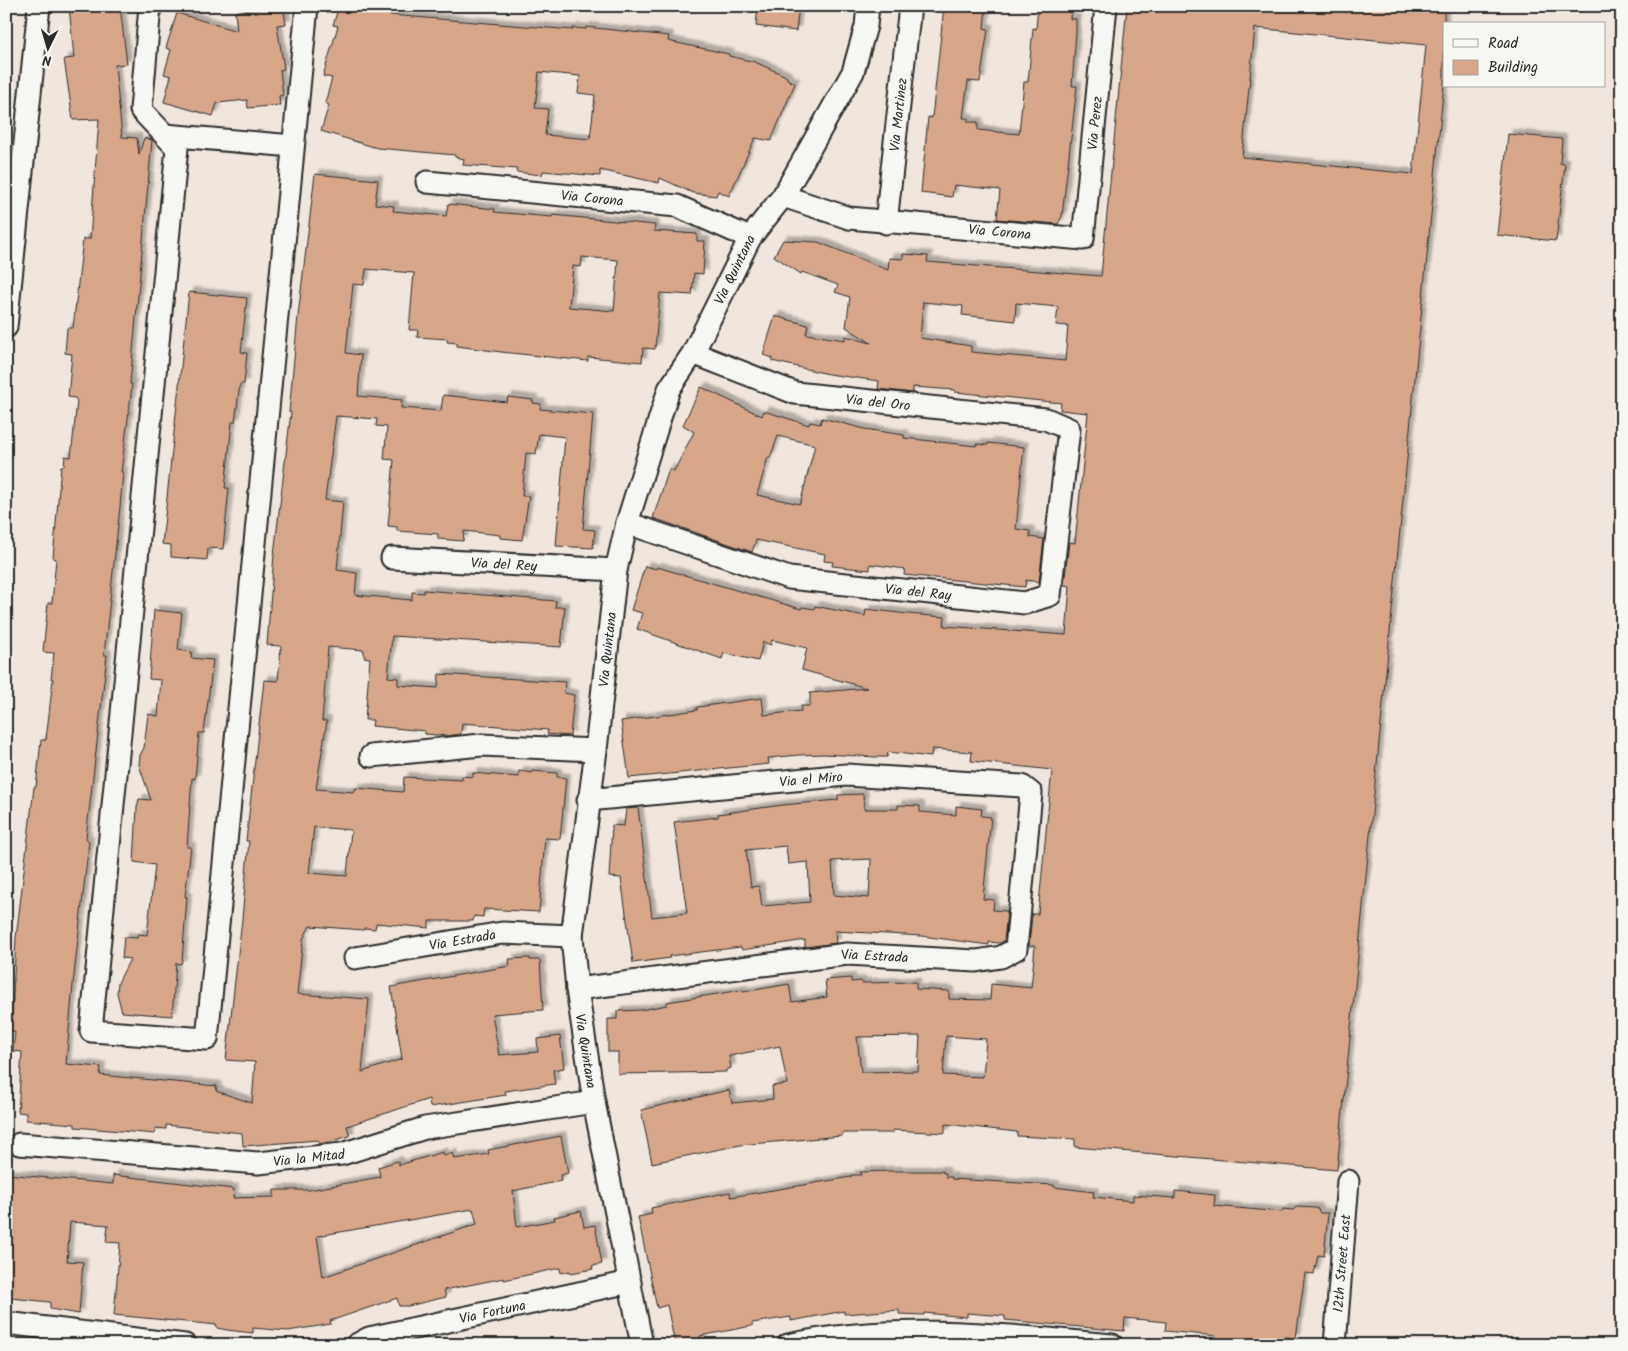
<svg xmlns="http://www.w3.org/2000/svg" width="1628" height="1351" font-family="Kalam,sans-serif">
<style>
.building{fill:#d7a689;stroke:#2b2b2b;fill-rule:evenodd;filter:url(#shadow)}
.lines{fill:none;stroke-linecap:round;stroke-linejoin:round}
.street-casing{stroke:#2b2b2b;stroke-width:25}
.street{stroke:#f6f6f2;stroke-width:21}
.labels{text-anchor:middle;stroke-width:5;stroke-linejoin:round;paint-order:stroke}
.street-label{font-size:14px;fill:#2b2b2b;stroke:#f6f6f2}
</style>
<defs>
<filter id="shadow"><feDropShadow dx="4.5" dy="-4.5" stdDeviation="1" flood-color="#0004"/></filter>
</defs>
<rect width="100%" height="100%" fill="#f0e6dd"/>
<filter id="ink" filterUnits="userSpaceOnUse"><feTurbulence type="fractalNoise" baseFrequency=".02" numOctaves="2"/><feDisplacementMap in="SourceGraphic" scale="10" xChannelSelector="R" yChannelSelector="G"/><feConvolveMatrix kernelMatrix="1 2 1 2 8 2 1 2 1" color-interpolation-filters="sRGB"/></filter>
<g filter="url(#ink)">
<path class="building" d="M69,6H120L127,64L115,65L122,137L137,138L139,154L144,138L152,140L130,384H132L130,403L121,472H123L120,507L104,655H107L86,838L89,842L73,984L66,1064L101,1067L100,1075L217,1086L216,1091L252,1103L255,1062L226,1060L242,919L249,841H246L264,680L278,681L281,646L267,645L274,554L291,412H289L298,316L315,174L378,180L375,204L394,206L393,211L446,216L448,204L495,209L494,212L552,217L553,215L655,225L654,231L697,234V241H705L703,274L694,273L692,295L660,293L655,349L643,348L642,362L588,357V361L501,352L457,346V343L447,342L448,339L417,337L418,330H409L414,273L366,269L364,285L353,284L346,353L361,355L358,396L402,400L401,408L441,411L443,395L507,402L508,397L533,400V403L541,404L540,409L593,414L583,529L595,530L593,548L556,546L565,437L539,434L536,454L526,453L522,496H529L522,540L500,538V535L464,531L463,541L438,539V534L397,531V527L388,526L394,460L384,459L387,427L376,426L377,419L336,416L325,500L343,502L337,570L357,573L355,595L412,600V592L424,593V590L556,601L555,607H565L561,647L392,636L388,677L398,678V685L438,688L439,674L565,682L564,693L574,695L570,736L547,734L548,730L462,723L461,734L447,736L425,734V731L372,726L373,720H365L370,658L364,657V650L328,647L322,721H327L316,789L354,792L356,788L403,792L404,777L462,780V776L473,777V773L519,777V771L532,773V771L557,773V777L566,778L560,839L545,838L539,912L484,909L483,917L474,916L473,921H429V928L376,923L375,929L364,928V930L310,926L303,939L297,994L369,999L362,1072L402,1059L391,987L510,966L509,959L530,958V960H540L543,1010L492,1014L499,1055L538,1052L537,1039L560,1036L564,1068L553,1070L555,1084L505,1091L506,1095L430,1107L429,1099L347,1126L350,1136L320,1144L318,1140L243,1146L242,1133L166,1125V1129L156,1128L155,1134L75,1127V1124L26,1120V1113L18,1112L22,1052L13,1051L15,1032L11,1031L16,938L34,787H36L41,740H46L53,679H51L54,653L43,652L48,603H52L56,559L53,558L61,466H64L65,456L71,457L77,401L75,398L68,397L72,354L65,353L67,328H73L83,239H90L99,119L73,120L64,59L74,58ZM582,257L618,260L614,311L569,307L573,266L581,267ZM314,827L351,830L347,876L309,873Z
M259,6H283L286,24L277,25L284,69L280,70L283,95L279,96L280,105L248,108L247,100L217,103L213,116L164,102L171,76L164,74L171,50L166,48L177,13L237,31L235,12L259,9Z
M339,6H392L390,15L573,30V28L586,29V27L669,36L668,41L729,54V56L755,62L786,76L788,80L795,83L771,141L755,138L729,196L718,191L716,196L693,193L660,178L659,183L600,170V176L543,171L542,175L516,172L517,169L463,165L464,159L455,157V155L377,148L321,131L329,105L325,103L332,78L323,76L338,26L333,25ZM539,72L580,76L578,93L595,95L590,139L545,135L548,109L535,108Z
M758,6H799L796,31L756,26Z
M944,6H986L984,28L988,29L980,82L968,81L963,118H968V122H978V130L1019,134L1024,82H1028L1033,28L1036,29L1038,6H1071L1070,19H1076V32L1072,86H1077L1062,216L1058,224L997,219L1000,190L954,185L952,197L921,193L928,117L932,118Z
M1127,6H1444V83L1337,1170L1075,1147V1139L1017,1136V1132L945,1124V1133L893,1130V1133H842V1136L740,1145L652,1163L641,1110L729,1090L732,1103L773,1099L772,1086L787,1084L780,1046L729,1056L731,1068L726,1070V1072L618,1074V1052H608V1019H617V1011L641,1010L667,1005V1002L742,990L743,992L789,984L792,1002L827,997L825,980L851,978V982L861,981L862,983L916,982V989L949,991V999L990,1000L991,984L1031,988L1035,946H1029L1032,914H1038L1052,770L971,761L972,752L932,749L931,757L888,752L887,757H876L824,754L799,755L768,758L769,764L629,778L621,721L697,710V707L762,698L764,715L801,711V706H810V693L867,688L802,670L807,648L772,640L771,645L763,642L758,661L724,653L722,659L637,629L642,613L631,610L645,566L656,569L657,567L801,609L802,607L814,609L815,606L865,616L866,609L908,614L945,617L944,626L1066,635L1070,586L1064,585L1069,542L1075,543L1088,413L1060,410L1061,403L955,392V390L913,387V393L878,389L879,381L828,374L772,361L773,358L763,355L775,316L808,325L806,334L845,340V336L871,343L846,327L850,297L835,292L838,285L802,272L801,274L774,256L783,240L818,242L888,270L889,258L903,259V254L928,256L927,262L1101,276ZM1255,28L1426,45L1413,174L1242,157ZM923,302L963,306L962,315L1015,321L1016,303L1058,307L1056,325L1068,326L1065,361L971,352V346L920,338ZM920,1036L918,1071L861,1072L857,1037ZM946,1036L986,1039L983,1077L943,1075Z
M1508,134L1562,139L1560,163L1565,164L1556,241L1497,235Z
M189,292L247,298L241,352L247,353L244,384H240L235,422H232L225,488H229L223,549L208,548L207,560L171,557V545L162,544Z
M701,387L762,416L764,411L809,425L810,422L820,424L822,418L865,429L904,435V438L976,446V444L988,445V443L1024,447L1016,529L1030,531V537L1044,539L1039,582L1026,580L1025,587L904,575L905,569L870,564V570L832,566L833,562L824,561L825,554L756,540L752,552L653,518L669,469L674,471L694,432L683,425ZM778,436L815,445L800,504L757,495L768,457L770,458Z
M154,610L182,613L178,650L192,652L191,658L213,660L204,733H199L195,779L192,778L187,847H191L185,897H187L182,961L181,964L176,963L172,1016L122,1012L117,993L118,983L130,959L122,958L124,937L137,938L138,934L147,935L155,865L134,862L137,807L139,799L151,800L139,765L140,755L144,748L148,714L158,716L161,680L149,679Z
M863,794L864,809H898V805L920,806V812L956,815V806L982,809L981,816L991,817L983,899L994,900L993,910L1007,911L1004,941L1000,943L989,942V945L922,936L835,931L836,943L805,947V940L742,950L741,947L669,956L670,958L633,963L621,878L609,877L612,825L624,826L626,809L638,808L652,917L687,913L674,822L718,817V814L782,805L838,800V795ZM786,846L788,864L808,862L810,902L762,906L759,886L751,887L746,850ZM871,859L869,898L834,895L832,861Z
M561,1136L568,1173L560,1175L561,1181L513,1191L517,1227L555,1220L554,1217L581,1211L584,1227L595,1225L602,1264L592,1266L593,1269L571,1273L570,1271L561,1273L560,1268L504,1280V1278L444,1290L446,1297L408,1306H399L397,1298L330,1321L331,1324L288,1331L253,1328V1333L227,1330L217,1328V1325L114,1315L120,1243L106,1242L108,1225L70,1222L67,1261L83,1262L79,1314L50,1309V1302L11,1298V1296L6,1295L8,1228L6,1227V1174L113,1184V1175L234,1189L233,1198L274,1197V1190H309L380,1177L378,1167L398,1161L399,1165L443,1152L444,1156L452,1153L454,1159L489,1154L488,1150ZM473,1209L477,1224L323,1277L317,1236Z
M889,1171H943V1173H946V1177H952V1179L1054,1185V1187L1094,1192L1093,1197L1133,1201V1195L1175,1198V1191L1215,1195L1214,1206L1282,1212L1283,1209L1293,1210L1296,1207L1317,1208L1320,1213H1328L1324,1256L1318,1255L1314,1274L1305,1273L1296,1338L1286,1337L1285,1345L1215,1341L1216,1336L1165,1331L1166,1322L1125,1318L1124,1331L1005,1320V1316L967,1313V1317L924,1313V1315L899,1314V1310L844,1314V1311L791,1321V1317L752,1323V1326L700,1336L701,1342L675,1345L667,1305L657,1308L638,1217L652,1214L651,1208L730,1192L731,1197L851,1177V1175H861L860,1172Z"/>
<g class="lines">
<defs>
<g id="street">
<path d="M150,6L141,110L177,148L91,1031L207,1039L307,6"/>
<path d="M165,135L293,146"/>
<path id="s1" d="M427,182L677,206L750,238"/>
<path id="s2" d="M783,196L849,218L1083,239L1106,6"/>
<path id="s3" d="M886,223L910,6"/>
<path d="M6,327L39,6"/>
<path id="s4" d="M627,523L789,578L1025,603L1050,595L1069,429L1046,419L795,393L693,353"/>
<path id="s5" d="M392,558L616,570"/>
<path d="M371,756L481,745L596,750"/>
<path id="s6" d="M355,958L502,933L572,936"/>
<path id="s7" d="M577,989L847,954L976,961L1001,957L1016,949L1031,793L1022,786L846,775L588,800"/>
<path id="s8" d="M19,1144L258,1163L342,1154L425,1128L594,1102"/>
<path d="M6,1323L185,1345"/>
<path id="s9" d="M356,1345L369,1338L630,1282"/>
<path id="s10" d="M642,1345L594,1102L577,989L572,936L596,750L616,570L627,523L669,389L693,353L750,238L783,196L853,72L866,26L868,6"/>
<path d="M788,1345C893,1322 1006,1335 1112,1345"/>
<path id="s11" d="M1335,1345L1348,1181"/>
</g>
</defs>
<use href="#street" class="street-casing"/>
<use href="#street" class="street"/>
</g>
</g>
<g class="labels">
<g class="street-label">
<text dy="5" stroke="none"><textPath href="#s3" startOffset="109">Via Martinez</textPath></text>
<text dy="5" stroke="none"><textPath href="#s2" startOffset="421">Via Perez</textPath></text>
<text dy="5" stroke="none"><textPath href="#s1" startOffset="166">Via Corona</textPath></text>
<text dy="5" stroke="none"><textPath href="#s2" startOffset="221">Via Corona</textPath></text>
<text dy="5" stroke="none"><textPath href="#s10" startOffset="1109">Via Quintana</textPath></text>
<text transform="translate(878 402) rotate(6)" y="5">Via del Oro</text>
<text dy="5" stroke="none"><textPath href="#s5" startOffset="112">Via del Rey</textPath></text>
<text dy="5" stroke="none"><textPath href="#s4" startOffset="301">Via del Ray</textPath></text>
<text dy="5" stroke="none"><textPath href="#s10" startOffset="704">Via Quintana</textPath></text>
<text transform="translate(811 779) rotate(-5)" y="5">Via el Miro</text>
<text dy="5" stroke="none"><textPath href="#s6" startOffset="109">Via Estrada</textPath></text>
<text dy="5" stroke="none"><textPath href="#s7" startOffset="300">Via Estrada</textPath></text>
<text transform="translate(586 1051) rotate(81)" y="5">Via Quintana</text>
<text dy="5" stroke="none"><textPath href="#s8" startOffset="291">Via la Mitad</textPath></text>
<text dy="5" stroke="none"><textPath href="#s11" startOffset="82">12th Street East</textPath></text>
<text dy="5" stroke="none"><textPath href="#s9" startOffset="141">Via Fortuna</textPath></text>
</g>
</g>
<rect width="1628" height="1351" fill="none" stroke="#f6f6f2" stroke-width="25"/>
<rect x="12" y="12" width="1603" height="1326" fill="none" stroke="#2b2b2b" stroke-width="2" filter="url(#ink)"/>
<rect x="1443" y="22" width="162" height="65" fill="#f6f6f2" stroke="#a5a5a2"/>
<rect x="1453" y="39" width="25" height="8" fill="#f6f6f2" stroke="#a5a5a2"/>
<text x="1488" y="48" font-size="15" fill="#2b2b2b">Road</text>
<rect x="1453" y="60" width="25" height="15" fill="#d7a689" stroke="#a5a5a2"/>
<text x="1488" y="72" font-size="15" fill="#2b2b2b">Building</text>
<g transform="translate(48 48) rotate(185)" stroke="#f6f6f2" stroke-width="4" paint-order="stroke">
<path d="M0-4L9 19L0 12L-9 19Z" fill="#2b2b2b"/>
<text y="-8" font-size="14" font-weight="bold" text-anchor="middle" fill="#2b2b2b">N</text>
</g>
</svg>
